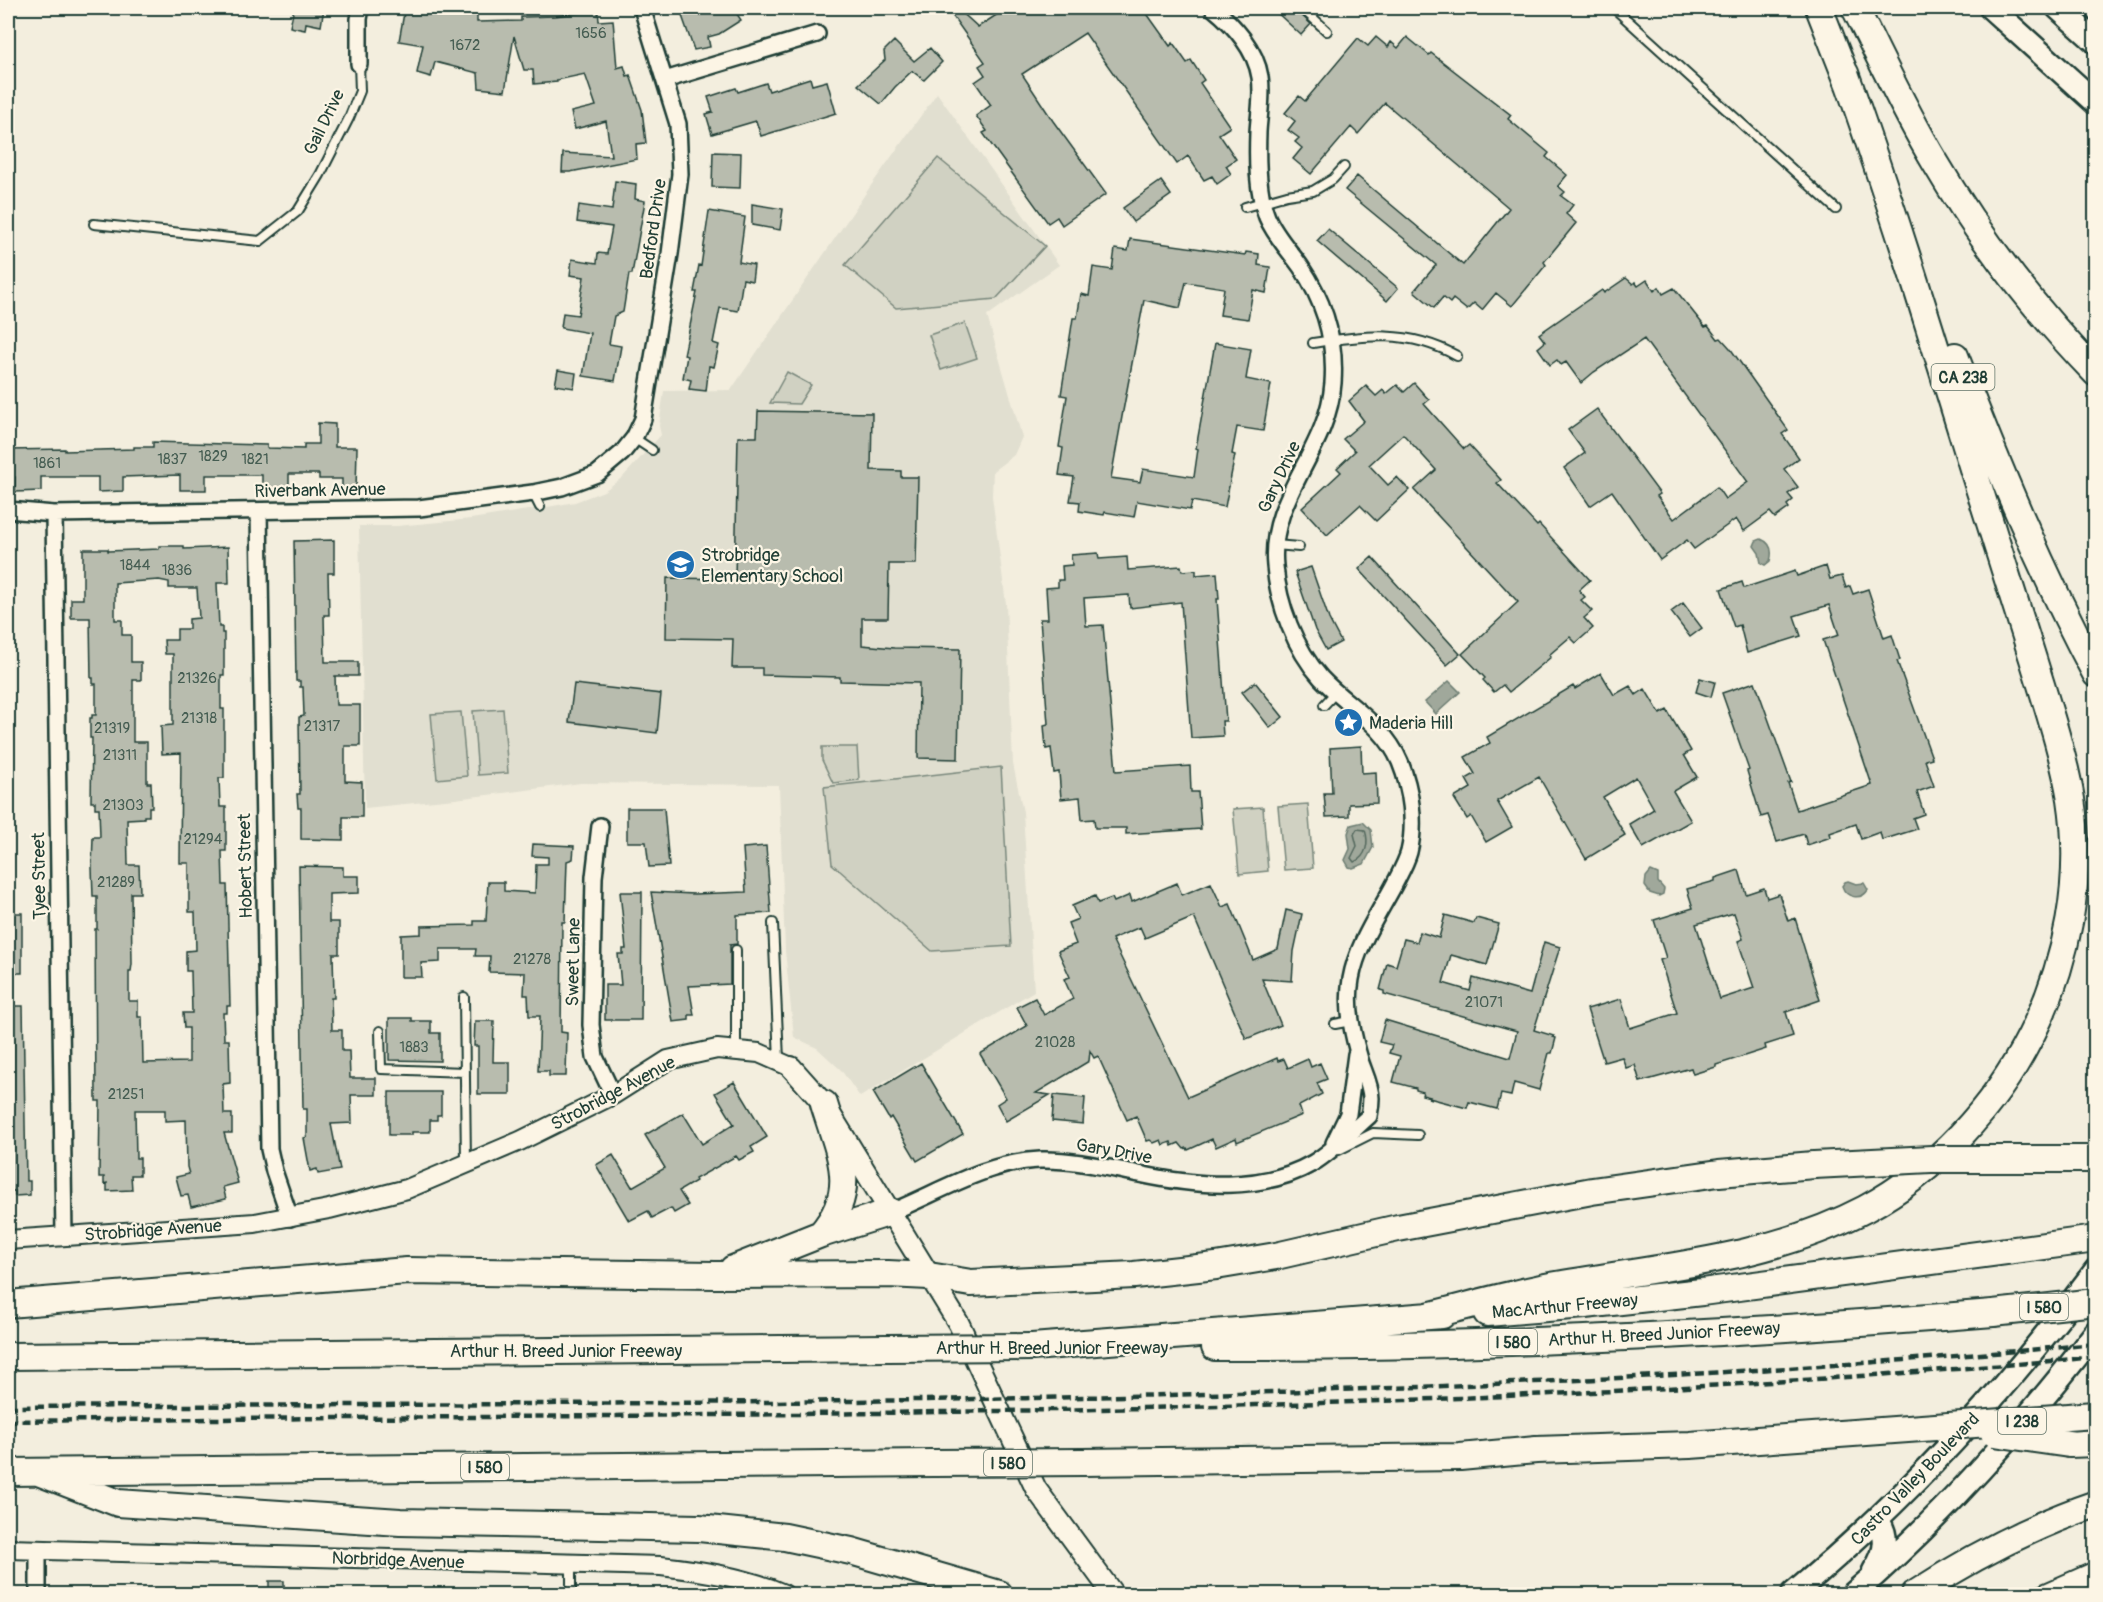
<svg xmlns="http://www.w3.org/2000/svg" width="2103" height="1602" font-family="Pangolin,sans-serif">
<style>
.built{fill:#e1dfd0}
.green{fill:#d0d1c2;stroke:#78877b;stroke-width:1.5}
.water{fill:#a0a89b;stroke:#6c7d72;stroke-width:1.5}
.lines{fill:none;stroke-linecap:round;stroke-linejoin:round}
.shore{stroke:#53685d;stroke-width:1.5}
.building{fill:#b8bcae;stroke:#1f3d34;stroke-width:1.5;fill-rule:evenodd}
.service-casing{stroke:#1f3d34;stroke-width:12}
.minor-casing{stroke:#1f3d34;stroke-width:20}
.tertiary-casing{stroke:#1f3d34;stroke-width:22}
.secondary-casing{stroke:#1f3d34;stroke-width:24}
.primary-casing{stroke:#1f3d34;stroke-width:27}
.motorway-casing{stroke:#1f3d34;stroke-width:30}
.service{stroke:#fcf5e5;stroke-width:8}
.minor{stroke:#fcf5e5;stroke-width:15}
.tertiary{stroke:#fcf5e5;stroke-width:18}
.secondary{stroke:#fcf5e5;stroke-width:20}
.primary{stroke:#fcf5e5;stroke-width:22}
.motorway{stroke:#fcf5e5;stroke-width:26}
.rail{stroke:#1f3d34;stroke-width:4.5;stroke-dasharray:9 4.5;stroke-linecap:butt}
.motorway-bridge-casing{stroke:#1f3d34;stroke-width:30;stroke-linecap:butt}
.motorway-bridge{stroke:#fcf5e5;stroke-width:26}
.labels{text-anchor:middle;stroke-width:4.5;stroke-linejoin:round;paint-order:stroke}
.number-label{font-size:15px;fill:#455d52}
.shield{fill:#fcf5e5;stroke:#617469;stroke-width:1.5}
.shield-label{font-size:16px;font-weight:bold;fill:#1f3d34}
.street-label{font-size:18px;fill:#1f3d34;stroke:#fcf5e5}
.poi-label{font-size:18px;fill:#1f3d34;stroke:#fcf5e5;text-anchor:start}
</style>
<rect width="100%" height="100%" fill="#f3eede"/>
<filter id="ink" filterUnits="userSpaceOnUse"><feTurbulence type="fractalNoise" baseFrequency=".0167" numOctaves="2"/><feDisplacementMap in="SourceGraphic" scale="12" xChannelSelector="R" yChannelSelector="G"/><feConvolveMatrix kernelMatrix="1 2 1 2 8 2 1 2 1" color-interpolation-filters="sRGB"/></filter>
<g filter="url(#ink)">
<path class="built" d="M937,93L1059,265L987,316L1022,437L1014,455L993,471L992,496L1006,604L1013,764L1023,812L1034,991L860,1097L841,1070L817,1048L794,1037L785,951L779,785L581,783L455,799L365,808L359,526H397L471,519L553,506L575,502L604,491L623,477L661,435L659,426L664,391L731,390L870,187Z"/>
<path class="green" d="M938,158L1045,246L996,299L896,308L845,265Z
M965,323L977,358L941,370L929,335Z
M787,372L811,385L799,404L770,403Z
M503,709L508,773L478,775L473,711Z
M461,712L467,776L437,779L431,714Z
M822,747H857L859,780L833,783L822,760Z
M1001,767L1011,946L932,951L832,864L824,787Z
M1308,804L1313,868L1284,870L1278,806Z
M1263,807L1268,871L1239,874L1233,809Z"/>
<path class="water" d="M1761,539C1771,543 1773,551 1770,561L1765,565L1761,563L1759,553L1754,546L1756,541Z
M1449,681L1460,692L1436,714L1425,702Z
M1363,822L1371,830L1373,847L1364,864L1353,868L1349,867L1345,860L1350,849L1348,833L1351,825Z
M1651,871L1658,874V882L1664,889L1663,894L1659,896L1650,893L1645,886L1646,877Z
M1848,881L1856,884L1864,883L1868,890C1861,901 1846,898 1842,886L1845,882Z"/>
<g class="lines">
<path class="shore" d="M1357,829L1365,830C1369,842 1367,857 1354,862L1351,858L1357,846L1354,834Z"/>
</g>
<path class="building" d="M294,8H324L321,26L306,23L305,30L290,27Z
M408,8L457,10L477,15V22L521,21V17L555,16L598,10L599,21L613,20L617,68L624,66L627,76L630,75L642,110L646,143L636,144L637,159L570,172H562L563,153L611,156L606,121L575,129L571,112L596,106L585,74L557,80V82L534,84L533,70H524L514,36L505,91L479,88L478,73L435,62L431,77L417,73L423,45L399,41L404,13L407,14Z
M689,8H733L741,20L719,34L708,37L710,47L694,50L680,10Z
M947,8H957L978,27L1007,8H1143L1170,46L1173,43L1187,63L1191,60L1204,80L1200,83L1230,127L1219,134L1236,159L1226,166L1231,174L1217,184L1212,176L1204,180L1188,156L1177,164L1085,33L1022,74L1053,121L1106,194L1062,225L1057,217L1048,223L983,133L987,131L976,116L991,105L975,82L985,75L979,66L985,62Z
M1272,8H1296L1298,12L1311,24L1301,35Z
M1376,37L1388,47L1391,42L1398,48L1407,37L1429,55L1431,53L1511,115L1508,119L1549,153L1546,157L1567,175L1558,186L1565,192L1561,196L1573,205L1566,214L1576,223L1544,262L1546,265L1512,306L1496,293L1482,310L1474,303L1467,310L1453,299L1450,303L1443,297L1434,308L1414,291L1436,265L1345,190L1357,176L1463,265L1509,208L1385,103L1358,134L1351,127L1311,174L1293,159L1302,148L1295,142L1299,138L1288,130L1295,121L1285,113L1299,96L1305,101L1358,38L1368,46Z
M894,41L914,61L930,48L942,62L924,80L912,71L895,87L881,104L858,85L885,60L884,51Z
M810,78L812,85L827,81L836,113L761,136L756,121L712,134L706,114L713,112L708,97L736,88L738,92L766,83L769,91Z
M713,152L741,153L740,188L712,187Z
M615,181L636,184L635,199L645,201L632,274H629L623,312L614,316L609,344L621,346L615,381L583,376L590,333L561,328L563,313L578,315L584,277L570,275L572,259L597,263L598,253L607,254L612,227L577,222L579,205L612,210Z
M1161,181L1171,195L1133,222L1123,208Z
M752,204L783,209L780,230L752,225Z
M709,211L745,217L739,262L754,265L752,281L743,279L738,311L720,308L713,343L719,345L714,367L709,366L706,391L689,389L691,380L683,378L687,356L684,355L697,292H694L699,265L701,266Z
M1328,229L1398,288L1387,301L1317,241Z
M1130,239L1245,255L1246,252L1259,254L1258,265L1270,267L1266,293L1253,290L1248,319L1220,315L1224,288L1186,282L1180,308L1144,300L1123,411L1111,478L1140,482L1143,469L1194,477L1198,449L1196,448L1215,343L1251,349L1246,379L1271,384L1263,431L1237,427L1232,454L1235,455L1225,507L1192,501L1190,510L1137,501L1134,517L1105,512L1104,515L1079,511L1080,502L1070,501L1074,477L1059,475L1063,448L1059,447L1067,396L1061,395L1073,318H1077L1081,294L1089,296L1093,267L1112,270L1115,249L1128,251Z
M1626,278L1633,284L1635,282L1638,286L1647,280L1654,291L1659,287L1663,294L1674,288L1705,327L1708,326L1718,339L1721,338L1730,348L1788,430L1782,434L1799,458L1784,469L1798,487L1788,494L1793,500L1787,505L1789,508L1775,518L1770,512L1744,531L1736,519L1694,549L1687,540L1660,560L1612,491L1590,506L1564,468L1585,453L1568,430L1597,409L1660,494L1657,496L1674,519L1717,487L1725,499L1748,482L1644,339L1594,372L1581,383L1566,362L1561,365L1557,360L1550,365L1538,348L1545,342L1539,334L1602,290L1604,293Z
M558,370L576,373L574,388L555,385Z
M1414,383L1429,400L1424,404L1464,449L1469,445L1501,480L1497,483L1537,526L1539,524L1590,580L1579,590L1585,597L1581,600L1592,611L1584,618L1593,628L1576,643L1570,637L1549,655L1551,657L1509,692L1503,685L1494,692L1483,680L1485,678L1462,654L1518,602L1414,490L1436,470L1403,434L1369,465L1388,485L1397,477L1409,490L1376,521L1360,505L1327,535L1302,508L1341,472L1337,468L1355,451L1343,439L1364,421L1349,401L1366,386L1376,396L1383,390L1386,394L1397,385L1404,392Z
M758,411L872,413L871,470L901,471V477H918L916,564H889L888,618H862V645L894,648L960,649L958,759L918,758L919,683L840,681V677L762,675V668H732L733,639L666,638L667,578L735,579L738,437H757Z
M318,423L335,424V447H357L356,490H342V479H319V474H289V489H262V475H206V490H180V475L123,477V491L98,492V477H41V491L15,492V477H8V450L65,449V451L134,449V447H153V442L267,445V448L304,449V444H318Z
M334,540V573H328L329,615H324L325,662H358V676H335L336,705H360V746H345V781L362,782V817H343V840L301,839V808H298L297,794H300L299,717L304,716L303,687H300V681H296L294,541Z
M159,546H184V549L228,547L229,583H217L219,627H222V633H224V675H221V709H224V778H219L220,807H226V851H222L223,885H227L230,1006H227V1013H223L224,1040H229L230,1083L223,1084L224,1114H232V1133H224L238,1183L223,1187L226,1199L191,1207L188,1195L181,1196L176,1177L189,1174L187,1167L186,1120L165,1121V1110H135L136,1158H140V1175H131L132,1190L107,1191V1183L104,1184V1177H99L100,1101H96L95,929H97V896H93L92,867L93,837H100L99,808H95V802H91L92,738H90V718H92V715H96V684H93V678H91L90,618H71V599H83V549H108V551L159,549ZM159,580L169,582V588H197L199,618L189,619V629H177V640H164L165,654H173V725L161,726L162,754L181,753L180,863H189V912H195L196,950L186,951V971H191L192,1013H183L184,1028H189V1062L143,1063L142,1017H138V1001H129V971H131L132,964L131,893H140L139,865H128L127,819L144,818V816H149V807H152L151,783H147V742H133V680H141V662H131V635H122V620H115V583Z
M1098,553L1099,559L1127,557L1128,570L1181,566L1182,571L1196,570V575L1217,573L1219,599H1217L1226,721H1222L1223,736L1191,738L1181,602L1130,608L1129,595L1084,598L1086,626L1103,625L1116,771L1190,766L1191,792H1198L1201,829L1126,834V828H1095L1094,819L1082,820L1080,797L1061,799L1059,772L1054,773L1051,748L1046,749L1044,725L1048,724L1040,619H1048L1046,588L1058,587V580H1063L1062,566L1072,565L1071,555Z
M1372,557L1460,654L1447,665L1359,569Z
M1826,566L1830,579L1842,576L1846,588L1850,586L1853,594L1868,589L1884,638L1892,635L1900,660L1897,661L1932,758L1925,760L1934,786L1917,792L1924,814L1913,818L1917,829L1882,840L1880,832L1861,839L1856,824L1830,833L1831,837L1807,845L1804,834L1777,842L1768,815L1761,817L1747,771L1749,770L1722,693L1755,682L1791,782L1788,783L1797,810L1872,785L1823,640L1839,635L1829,605L1794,616L1801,636L1747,653L1740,625L1734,627L1721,589L1742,582L1744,588L1795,571L1797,576Z
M1311,567L1329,619L1341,642L1326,650L1315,630L1295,572Z
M1683,603L1702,628L1690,637L1671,612Z
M1601,673L1614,695L1630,686L1636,695L1645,689L1660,714L1667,710L1691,751L1684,755L1697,777L1673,791L1691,821L1643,848L1629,824L1654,809L1636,777L1603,797L1625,835L1586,859L1539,777L1497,801L1512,827L1486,842L1471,816L1467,819L1454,798L1471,788L1466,779L1475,774L1465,757L1490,743L1487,737L1573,686L1575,689Z
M1700,678L1715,682L1711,697L1696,692Z
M1255,682L1283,717L1270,728L1242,692Z
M574,684L661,694L657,733L569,722Z
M1361,746L1362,773L1376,772L1377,803L1349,804V816L1326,817L1324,793H1332L1330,748Z
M627,808H664L669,866L649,867L646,842H627Z
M533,844L574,846L573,859L567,861L565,922H562L561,1032L567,1033L566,1076H549V1071H538L540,1016H529L528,995H524L525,973L489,972L490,956H475L476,949H440V962L421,963L422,977H401V935L421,934V926L474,925V921H486L488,882H504V891L535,893L536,864H548V857L532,856Z
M766,846L771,913L737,915V944L730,945V984L689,986L694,1015H689V1020L673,1022L651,892L694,894L746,892L743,848Z
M299,866L343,867V876H359V893L329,894V922H339V954H333L334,998H331L332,1030H342V1051H349L350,1078H376V1095H351L352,1123L331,1124L340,1170L318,1174L317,1169L310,1171L304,1138L307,1137V1109H303Z
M1739,870L1746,894L1764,888L1767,898L1779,894L1788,921L1795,918L1820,1000L1786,1012L1793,1036L1765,1045L1766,1049L1716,1065V1067L1693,1074L1691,1068L1640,1082L1635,1065L1626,1068L1622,1057L1604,1062L1587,1009L1621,999L1630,1028L1677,1013L1660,960L1666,958L1654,920L1693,908L1687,889L1715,881V878ZM1734,913L1743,939L1738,941L1754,988L1720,999L1696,924Z
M1177,883L1182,895L1211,883L1222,907L1230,904L1253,960L1278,949L1286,910L1302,914L1294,951L1292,981L1262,979L1281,1025L1246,1039L1194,917L1145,938L1140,927L1112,939L1188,1097L1277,1058L1278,1061L1284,1059L1288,1068L1308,1059L1311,1067L1320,1063L1327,1079L1317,1083L1322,1094L1299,1106L1302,1115L1237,1142L1236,1138L1216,1147L1212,1139L1188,1150L1187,1148L1184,1149L1179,1143L1172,1146L1171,1142L1163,1145L1161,1140L1154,1143L1150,1140L1147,1141L1136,1116L1127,1120L1098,1056L1094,1058L1090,1051L1089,1061L1036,1093L1050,1095L1006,1121L997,1104L1006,1098L980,1054L1027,1026L1017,1007L1035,998L1044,1015L1073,999L1064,979L1070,977L1058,951L1076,944L1068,923L1078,919L1072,906L1095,896L1098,903L1112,898L1114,902L1130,895L1132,902Z
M620,892H642L641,1020H605V985H621L618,954H623V949H626Z
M8,913H22V973H8Z
M1445,915L1474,923L1476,918L1499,924L1487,965L1451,955L1443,983L1470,991L1473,978L1530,994L1544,942L1560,947L1534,1030L1554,1036L1553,1037L1556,1038L1552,1053H1549L1539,1090L1514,1083L1511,1096L1501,1094L1497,1109L1469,1102L1467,1108L1429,1098L1430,1097L1422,1095L1423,1092L1416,1090V1088L1393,1082L1400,1056L1389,1053L1392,1045L1379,1042L1385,1020L1510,1058L1517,1031L1384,994V991L1380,990L1387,963L1396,966L1404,939L1417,942L1420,932L1439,938Z
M8,1006H23L26,1181H30V1195L15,1196V1191H8Z
M389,1018H412V1021H431V1033H440V1061L389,1060Z
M475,1021H494L493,1062H510V1094H478V1046H474Z
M921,1063L963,1134L917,1161L891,1117L889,1119L873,1092Z
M734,1082L767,1137L751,1147L754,1152L739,1160L736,1156L695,1179L696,1181L679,1191L688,1205L674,1213L671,1208L652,1218L648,1211L629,1221L596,1165L613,1155L632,1187L665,1168L645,1135L683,1113L702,1144L734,1124L715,1093Z
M389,1092H441V1115H437V1120H430V1132H412V1135H389Z
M1054,1095L1085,1098L1083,1124L1052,1121Z
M269,1581H284V1594H269Z"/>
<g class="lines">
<defs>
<path id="service" d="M1302,8L1327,31
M1614,8L1836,209
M1245,207L1287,195L1313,191L1333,179L1344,167
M94,224L260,241L298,211L320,175L349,118L360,91L359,64
M1313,343C1364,335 1409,329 1457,356
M634,438L652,450
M533,493L540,507
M1275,545L1299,547
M1324,705L1337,691
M773,923L779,1060
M736,950V1050
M464,997L466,1162
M1335,1024L1351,1021
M380,1031L381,1069L465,1072
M1339,1150L1373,1133L1418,1135
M571,1594V1565"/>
<path id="minor" d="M359,64V19L361,8
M665,80L817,34
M8,510L54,514L419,508L533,493L562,487L597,474L622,453L634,438L643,419L670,254L680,174L678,124L642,8
M259,511L269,1149L274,1171L290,1218
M54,514L64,1237
M600,826L594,877L591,1025L595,1057L613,1095
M1334,1143L1348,1114L1356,1054
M891,1212C940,1192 986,1162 1040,1160C1073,1159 1108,1168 1139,1174C1195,1186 1261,1193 1313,1163C1333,1151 1351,1132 1369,1116C1370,1111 1371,1104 1371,1098C1371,1087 1365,1074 1361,1063C1353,1036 1346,1008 1351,979C1357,945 1378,915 1394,885C1399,875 1406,863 1409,852C1416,823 1411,789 1400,762C1384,724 1347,706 1321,678C1295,649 1278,604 1275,566C1268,497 1328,452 1333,383C1336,341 1324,301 1301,267C1290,251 1275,236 1267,217C1257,192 1257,159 1258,132C1259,114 1263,95 1260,77C1256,50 1234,25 1213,8
M38,1549V1594"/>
<path id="tertiary" d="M8,1240L255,1223L329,1209L407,1189L520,1141L613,1095L668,1060L717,1049L759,1053L791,1067
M8,1549L661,1566C703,1571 745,1577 784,1594"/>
<path id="secondary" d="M791,1067L824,1104L959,1324L1036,1489L1113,1594
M2046,1594L2096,1572"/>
<path id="primary" d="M1991,8L2096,103
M2058,8L2096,42
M1874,1571C1885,1555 1890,1536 1877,1520
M1793,1594C1907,1499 2007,1389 2096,1270
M1853,1594C1943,1517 2023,1426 2096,1332"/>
<path id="motorway" d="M1819,8L1850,87
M1855,8C1881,59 1905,112 1935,162C1980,239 2034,309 2096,373
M1955,356C1997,465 2041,571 2096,674
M821,1234C860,1189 839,1154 824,1104
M733,1269L821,1234L891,1212
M8,1304L407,1271L716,1275L888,1274L929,1276L971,1283L1134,1275L1216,1266L1276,1256L1398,1228L1592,1191L1719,1173L1814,1165
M1487,1313L1585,1305L1702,1292L2096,1239
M1427,1316C1468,1306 1509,1294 1551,1286C1657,1267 1768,1260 1865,1209C2008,1132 2096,960 2071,799C2063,752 2047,705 2033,659C2015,602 1997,545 1979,488C1936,349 1894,210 1845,73
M1032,1347L1442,1315
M1215,1347C1474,1348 1734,1334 1993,1313
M8,1356L887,1348
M2069,1444L2096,1443
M1083,1462L1460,1457L1536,1450L1690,1445L1949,1426
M8,1472L932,1463
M38,1472L118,1503L400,1522L699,1528L785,1537L851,1551L999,1594
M1915,1594C1972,1557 2031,1526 2096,1504"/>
</defs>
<use href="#service" class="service-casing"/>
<use href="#minor" class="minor-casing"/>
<use href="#tertiary" class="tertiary-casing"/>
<use href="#secondary" class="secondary-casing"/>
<use href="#primary" class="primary-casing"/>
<use href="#motorway" class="motorway-casing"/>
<use href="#service" class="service"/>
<use href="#minor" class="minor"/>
<use href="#tertiary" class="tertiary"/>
<use href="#secondary" class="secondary"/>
<use href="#primary" class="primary"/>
<use href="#motorway" class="motorway"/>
<path class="rail" d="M8,1407C704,1402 1401,1408 2096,1344
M8,1421C704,1413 1401,1421 2096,1357"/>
<defs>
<path id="motorway-bridge" d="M1814,1165L1931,1159H2096
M1993,1313L2096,1302
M887,1348L1032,1347
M1949,1426L2094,1415
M1994,1433L2069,1444
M932,1463L1083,1462"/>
</defs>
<use href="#motorway-bridge" class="motorway-bridge-casing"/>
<use href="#motorway-bridge" class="motorway-bridge"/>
</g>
</g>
<defs>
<symbol id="school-disc" viewBox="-11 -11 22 22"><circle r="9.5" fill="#1f6fb2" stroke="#fcf5e5"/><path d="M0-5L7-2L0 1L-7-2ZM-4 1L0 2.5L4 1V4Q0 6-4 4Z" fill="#fff"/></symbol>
<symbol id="sight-disc" viewBox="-11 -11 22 22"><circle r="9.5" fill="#1f6fb2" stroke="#fcf5e5"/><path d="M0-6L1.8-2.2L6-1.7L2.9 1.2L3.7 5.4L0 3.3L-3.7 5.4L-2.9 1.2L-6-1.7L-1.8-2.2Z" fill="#fff"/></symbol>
</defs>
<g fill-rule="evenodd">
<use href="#school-disc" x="664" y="548" width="33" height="33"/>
<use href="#sight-disc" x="1332" y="706" width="33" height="33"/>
</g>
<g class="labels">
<g class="number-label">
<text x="591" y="38">1656</text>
<text x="465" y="50">1672</text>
<text x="213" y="461">1829</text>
<text x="172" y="464">1837</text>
<text x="255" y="464">1821</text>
<text x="47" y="468">1861</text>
<text x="135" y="570">1844</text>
<text x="177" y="575">1836</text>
<text x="197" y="683">21326</text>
<text x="199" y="723">21318</text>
<text x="322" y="731">21317</text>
<text x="112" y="733">21319</text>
<text x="120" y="760">21311</text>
<text x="123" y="810">21303</text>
<text x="203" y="844">21294</text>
<text x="116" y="887">21289</text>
<text x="532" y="964">21278</text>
<text x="1484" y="1007">21071</text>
<text x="1055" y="1047">21028</text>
<text x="414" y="1052">1883</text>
<text x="126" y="1099">21251</text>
</g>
<g class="shield">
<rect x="1931.5" y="364" width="63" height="26" rx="4.5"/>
<rect x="2020" y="1294" width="48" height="26" rx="4.5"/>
<rect x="1489" y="1329" width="48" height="26" rx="4.5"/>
<rect x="1998" y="1408" width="48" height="26" rx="4.5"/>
<rect x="984" y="1450" width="48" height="26" rx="4.5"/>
<rect x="461" y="1454" width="48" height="26" rx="4.5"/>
</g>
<g class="shield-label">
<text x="1963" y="383">CA 238</text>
<text x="2044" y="1313">I 580</text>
<text x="1513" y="1348">I 580</text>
<text x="2022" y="1427">I 238</text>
<text x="1008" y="1469">I 580</text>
<text x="485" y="1473">I 580</text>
</g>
<g class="street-label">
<text transform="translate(324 122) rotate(-64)" y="6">Gail Drive</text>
<text transform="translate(653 229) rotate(-82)" y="6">Bedford Drive</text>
<text transform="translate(1279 477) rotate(-65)" y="6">Gary Drive</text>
<text transform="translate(320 490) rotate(-1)" y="6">Riverbank Avenue</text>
<text transform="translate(245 866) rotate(-91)" y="6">Hobert Street</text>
<text transform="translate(39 876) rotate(-91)" y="6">Tyee Street</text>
<text transform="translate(573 962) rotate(-89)" y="6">Sweet Lane</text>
<text transform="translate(613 1093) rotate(-28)" y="6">Strobridge Avenue</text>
<text transform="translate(1114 1151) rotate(10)" y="6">Gary Drive</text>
<text transform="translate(153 1230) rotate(-4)" y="6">Strobridge Avenue</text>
<text transform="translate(1565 1306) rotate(-5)" y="6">MacArthur Freeway</text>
<text transform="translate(1664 1334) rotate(-3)" y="6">Arthur H. Breed Junior Freeway</text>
<text x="1052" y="1354">Arthur H. Breed Junior Freeway</text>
<text x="566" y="1357">Arthur H. Breed Junior Freeway</text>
<text transform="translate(1915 1479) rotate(-46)" y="6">Castro Valley Boulevard</text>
<text transform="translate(398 1560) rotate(2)" y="6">Norbridge Avenue</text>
</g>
<g class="poi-label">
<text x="701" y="561">Strobridge<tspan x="701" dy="21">Elementary School</tspan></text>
<text x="1369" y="729">Maderia Hill</text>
</g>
</g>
<rect width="2103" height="1602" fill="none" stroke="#fcf5e5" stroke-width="30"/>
<rect x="15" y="15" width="2073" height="1572" fill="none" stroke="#1f3d34" stroke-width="2" filter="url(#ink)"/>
</svg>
